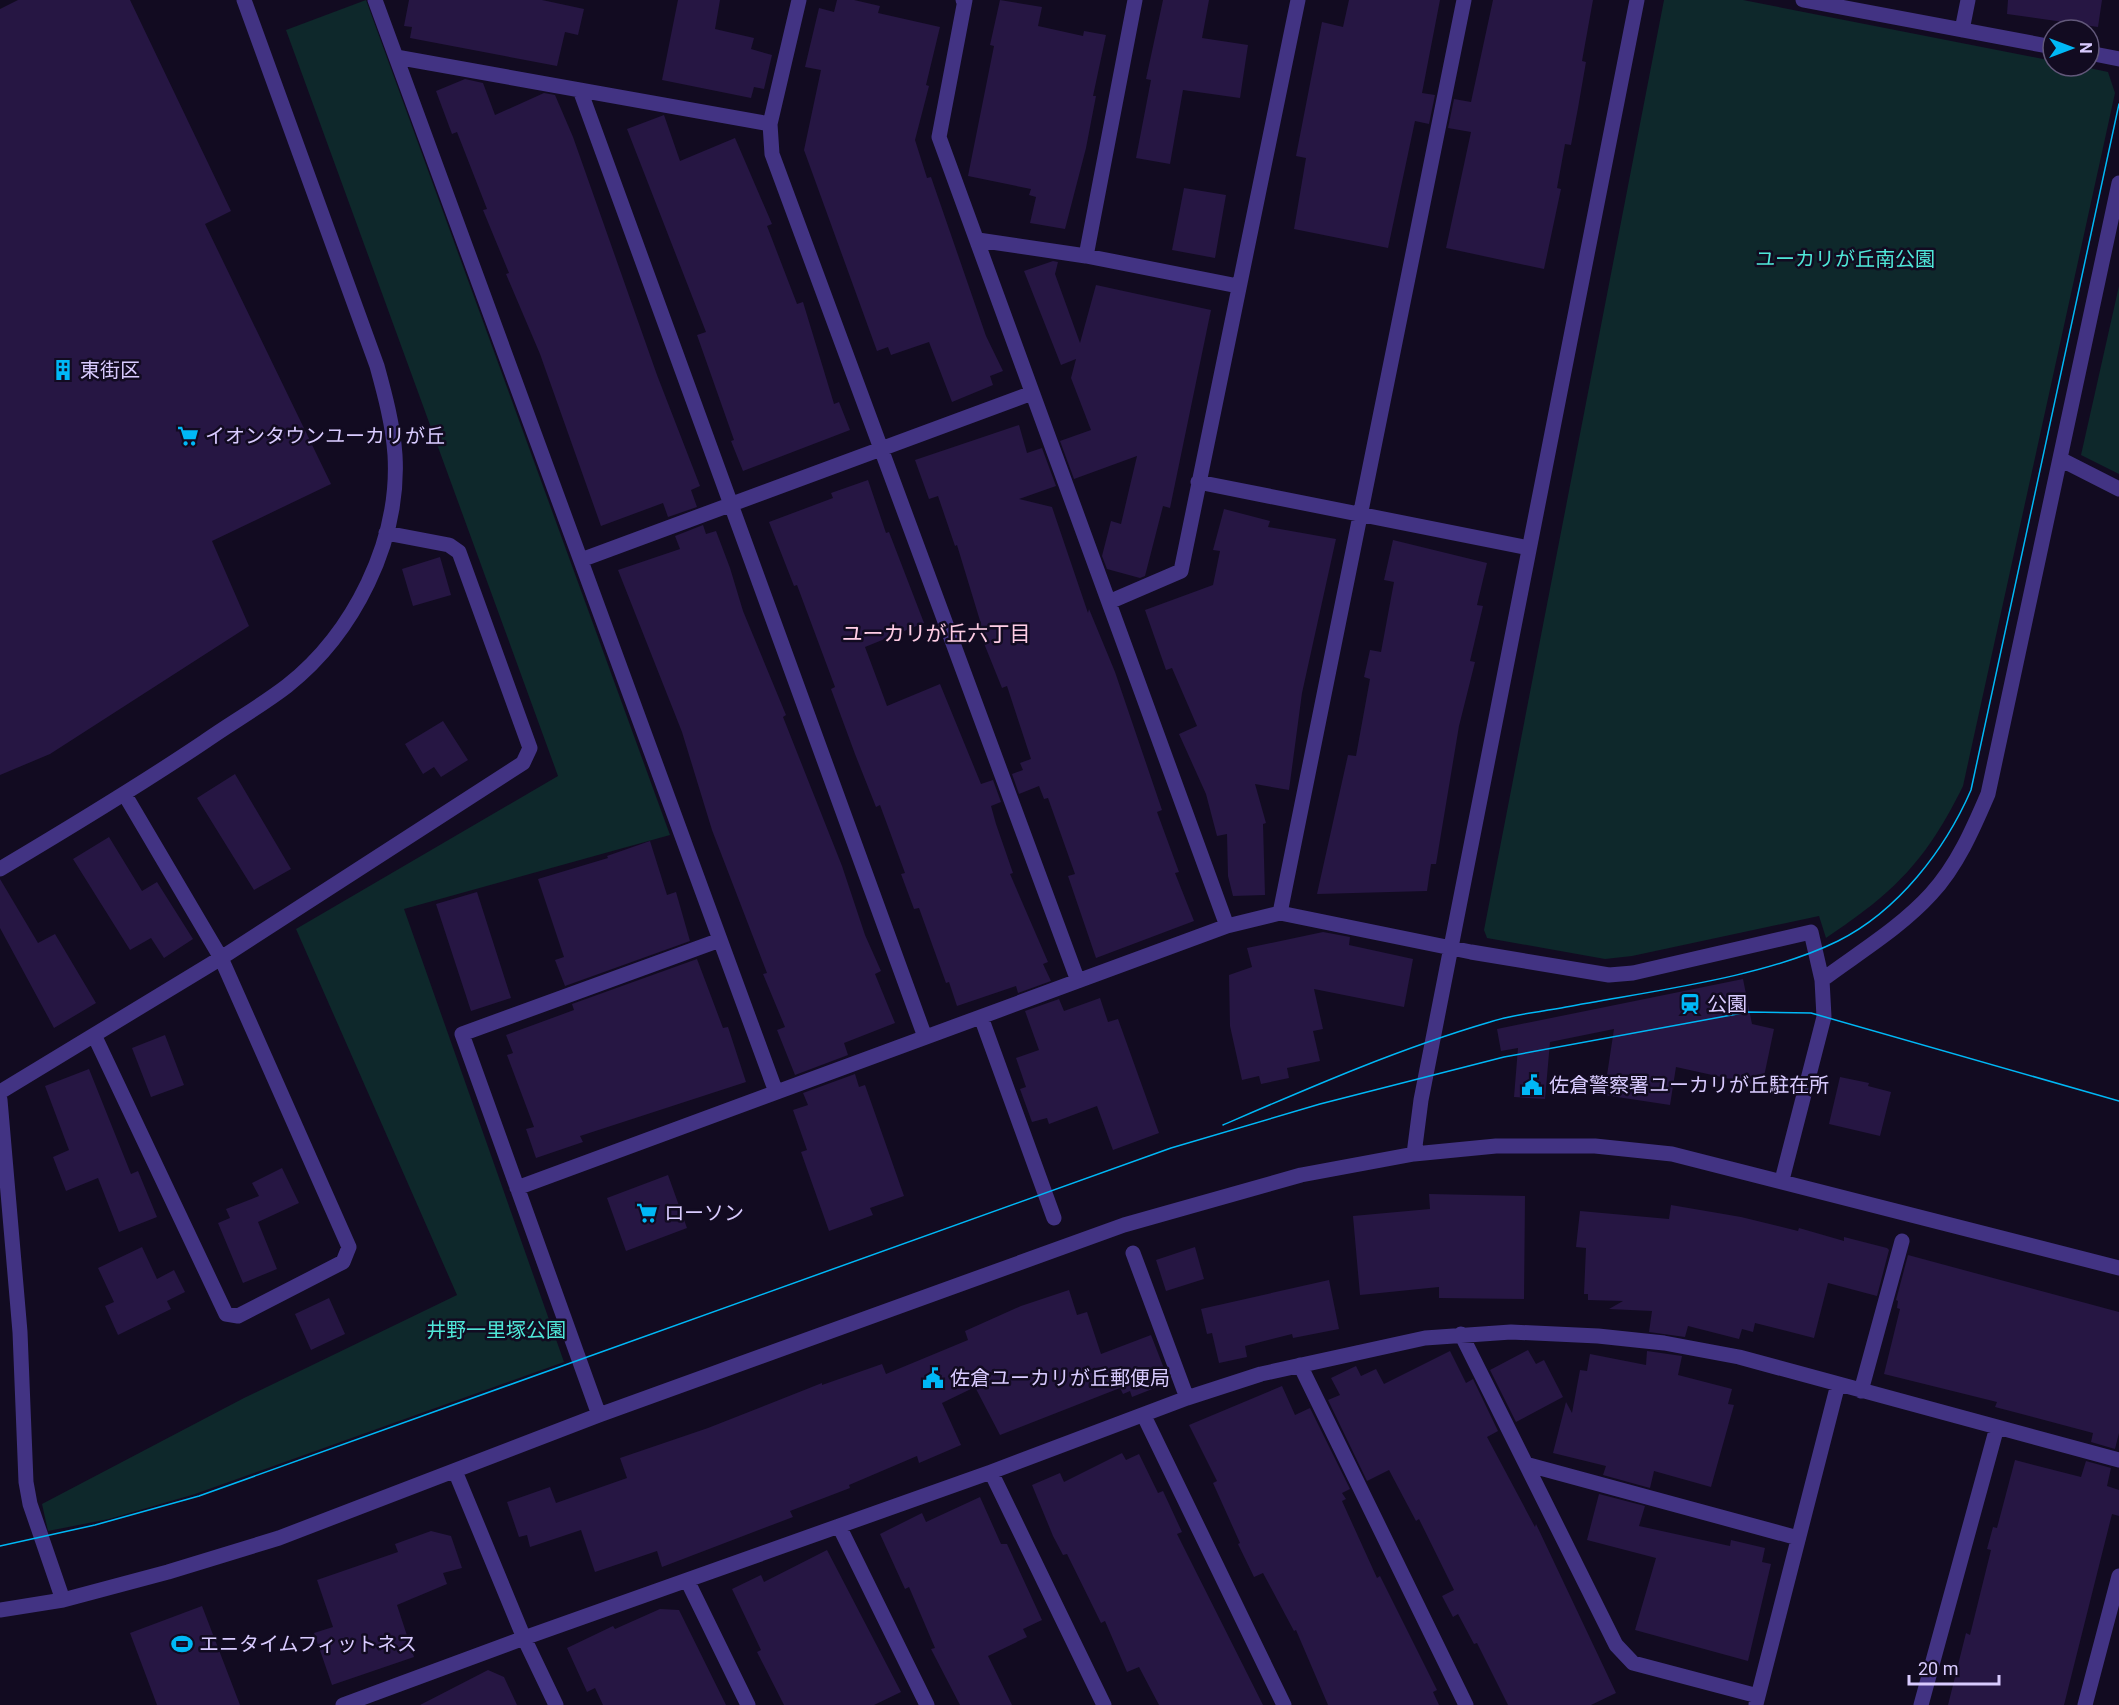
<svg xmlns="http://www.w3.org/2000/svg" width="2119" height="1705" font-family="Roboto,'Noto Sans JP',sans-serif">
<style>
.green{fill:#0e282b}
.building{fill:#261643}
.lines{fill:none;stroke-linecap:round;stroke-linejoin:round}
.minor{stroke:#423383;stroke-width:15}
.tram{stroke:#00b8f6;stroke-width:1.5}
.labels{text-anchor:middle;stroke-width:5;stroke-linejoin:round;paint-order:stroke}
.park-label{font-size:20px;fill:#4fe7d8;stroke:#120b21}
.poi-label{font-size:20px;fill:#d9cbff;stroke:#120b21;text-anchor:start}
.neighbourhood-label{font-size:21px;fill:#ffcde5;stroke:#120b21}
</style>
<rect width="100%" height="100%" fill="#120b21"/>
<path class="green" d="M366,0L670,835L404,909L564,1362L195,1494L109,1519L48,1531L42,1504L244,1398L457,1295L296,929L558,776L286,30Z
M1664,0H1743L2053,61V66H2080L2108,72L2115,93L1963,786C1926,861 1895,892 1826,938L1819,916L1632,956L1605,959L1487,938L1484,930Z
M2119,286V474L2081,455Z"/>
<path class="building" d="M18,0H130L231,211L205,224L331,484L212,541L249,626L50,754L0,775V9Z
M409,0H542L584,9L578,35L565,32L557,66L410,38L412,27L404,26Z
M678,0H720L715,29L754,38L751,49L772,55L764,89L754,87L751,98L662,80Z
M837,0H854L880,6L878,13L940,27L926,85L929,86L915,140L927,178L931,177L986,336L1003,371L990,376L993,385L952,402L929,342L891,355L888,347L877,351L804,150L821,70L805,67L819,8L834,12Z
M1000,0L1042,7L1038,26L1083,36L1084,31L1106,35L1093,96H1096L1086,148L1065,229L1030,223L1036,197L1029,195L1031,189L968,176L994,46L990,45Z
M1163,0H1209L1202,38L1248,45L1240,98L1183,90L1170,164L1136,158L1151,80L1146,79Z
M1349,0H1440L1422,93L1435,95L1429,124L1415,121L1388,248L1294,229L1306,158L1296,156L1322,22L1343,27Z
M1493,0H1593L1582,61L1586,62L1578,108L1571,145L1565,144L1557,188L1561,189L1544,269L1446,248L1471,132L1448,128L1454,99L1471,102Z
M2008,0H2102L2098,27L2007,14Z
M465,79L483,83L495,115L544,93L555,95L573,137L657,375L700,486L691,490L697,507L668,517L663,503L601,526L540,354L506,274L509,273L483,210L487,209L457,132L452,134L436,91Z
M664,115L680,161L735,138L772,224L767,226L797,304L803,302L834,404L839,402L850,430L743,471L731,441L734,440L697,335L706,332L627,129Z
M1184,188L1226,195L1215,258L1172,250Z
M1053,261L1058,262L1055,274L1080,343L1096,285L1211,310L1170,508L1163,506L1145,576L1140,578L1107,569L1102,556L1111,521L1121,524L1137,456L1074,479L1060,441L1091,430L1071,378L1076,359L1061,365L1024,271Z
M1019,425L1027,453L1042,448L1056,486L1019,499L1052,507L1088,613L1089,609L1115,672L1162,810L1157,812L1179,872L1175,873L1194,921L1096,958L1068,876L1075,874L1048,798L1044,799L1039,786L1019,794L1012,774L1023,770L1020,763L1031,759L1007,686L1002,688L977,626L981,624L957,545L955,546L938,496L929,499L915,460Z
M868,480L886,533L889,532L924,623L865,647L887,706L940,684L981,784L993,780L1001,802L991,806L996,824L1013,873L1010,874L1048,962L1043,964L1051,981L1018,993L1016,986L957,1006L949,982L946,983L919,908L914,909L901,874L905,873L880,805L876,807L855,754L831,689L835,687L797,585L794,586L769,522L833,498L831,493Z
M1224,509L1270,521L1268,527L1336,539L1302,693L1289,790L1255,784L1266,823L1263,824L1265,895L1233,896L1228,876L1227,834L1217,836L1206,794L1179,734L1197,726L1172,668L1166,670L1145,610L1213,585L1220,551L1213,550Z
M703,525L706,534L716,531L730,568L743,611L786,715L783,717L842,866L865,935L881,971L875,974L895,1023L844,1043L848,1055L795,1075L777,1030L785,1027L763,974L767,973L712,830L682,732L618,570L680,549L675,536Z
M1393,540L1487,563L1477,605L1483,606L1470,661L1475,662L1459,726L1436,864H1431L1427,891L1317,894L1348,755L1356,756L1370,679L1364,677L1370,650L1381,652L1394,582L1384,580Z
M440,557L451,595L413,606L402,569Z
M443,721L468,760L441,777L434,767L423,774L405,744Z
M235,774L291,869L254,890L197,798Z
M109,837L142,891L157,882L193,939L164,958L151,938L130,950L73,859Z
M650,841L667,895L676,892L690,941L565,986L555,960L564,957L538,879L608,858L607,856Z
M0,879L38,943L55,934L96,1003L54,1028L0,928Z
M477,892L511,998L471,1011L436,904Z
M1323,932L1350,937L1349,945L1413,959L1404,1007L1314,989L1323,1029L1313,1031L1320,1061L1287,1068L1289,1078L1261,1084L1259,1076L1242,1080L1230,1026L1229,975L1252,967L1247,948Z
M697,959L723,1028L728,1027L746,1082L580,1136L583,1142L536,1158L526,1129L534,1127L507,1055L513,1053L506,1035L574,1010L572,1004Z
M1743,979L1752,1024L1774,1029L1762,1086L1676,1067L1670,1105L1604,1095L1614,1029L1550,1042L1545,1099L1514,1097L1518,1048L1501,1051L1497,1029Z
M1100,998L1108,1022L1118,1019L1159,1133L1113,1150L1097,1106L1049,1124L1047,1118L1032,1122L1020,1089L1026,1087L1016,1058L1039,1050L1025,1011L1059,999L1064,1011Z
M165,1035L184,1085L151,1097L132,1048Z
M89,1069L131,1174L138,1171L157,1217L119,1232L98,1178L66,1191L53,1157L69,1150L45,1086Z
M855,1074L859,1087L865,1085L904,1196L870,1208L873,1215L829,1231L801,1152L807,1150L793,1110L808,1105L803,1093Z
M1840,1077L1869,1083L1868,1086L1891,1092L1880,1136L1829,1124Z
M282,1168L299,1203L258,1222L277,1269L243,1283L218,1223L230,1218L226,1209L259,1196L252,1183Z
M668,1175L687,1228L626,1251L607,1198Z
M1429,1194L1525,1196L1524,1299L1439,1298V1287L1360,1295L1353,1216L1430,1209Z
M1671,1205L1741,1217L1798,1231L1799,1228L1844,1241V1237L1887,1248L1889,1250L1877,1296L1828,1283L1814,1338L1755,1323L1753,1332L1742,1329L1739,1339L1688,1326L1685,1337L1649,1332L1652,1311L1609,1309L1623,1301L1588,1300V1294H1584L1586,1248L1576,1247L1580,1211L1669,1219Z
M142,1247L157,1279L174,1270L185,1292L167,1301L171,1309L118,1335L105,1306L114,1302L98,1268Z
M1195,1247L1204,1279L1166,1291L1156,1260Z
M1908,1255L2119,1312V1433L2115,1449L2091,1442L2093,1433L1995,1407L1997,1402L1884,1374L1900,1309L1897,1308L1898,1301L1896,1300Z
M1329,1280L1339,1329L1293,1338L1292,1334L1245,1346L1247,1357L1219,1363L1212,1333L1207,1334L1201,1309Z
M1069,1290L1077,1315L1087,1312L1101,1354L1151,1335L1165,1371L1160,1373L1165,1384L1132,1397L1130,1391L1123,1394L1120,1388L1000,1435L975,1387L942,1403L961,1445L919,1463L917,1456L849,1485L850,1488L790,1511L793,1517L662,1567L657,1551L595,1572L581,1530L530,1547L527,1535L519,1537L507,1502L550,1487L556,1503L627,1478L620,1458L708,1428L822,1383V1385L882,1364L886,1374L968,1340L965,1331L1021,1306Z
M329,1298L345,1334L311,1350L295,1314Z
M1528,1350L1536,1364L1544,1360L1563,1397L1516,1422L1490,1370Z
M1450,1351L1466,1383L1473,1379L1498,1431L1487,1437L1535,1527L1536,1524L1616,1693L1591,1705H1508L1477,1643L1474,1644L1458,1614L1453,1617L1442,1596L1454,1590L1419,1519L1416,1521L1389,1470L1367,1481L1328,1400L1340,1395L1331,1378L1356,1366L1361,1376L1376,1369L1384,1384Z
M1647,1351L1682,1356L1678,1375L1732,1389L1728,1404L1734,1405L1711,1487L1654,1471L1650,1488L1603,1475L1606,1466L1553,1453L1566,1402L1572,1413L1580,1370L1587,1371L1590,1354L1646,1365Z
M1282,1386L1295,1415L1310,1408L1350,1489L1342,1493L1346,1499L1342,1501L1377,1578L1380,1576L1437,1690L1433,1692L1439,1705H1328L1296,1630L1294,1631L1263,1573L1254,1577L1238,1544L1240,1543L1213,1483L1217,1481L1189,1425Z
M1122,1453L1126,1460L1139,1454L1158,1493L1163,1491L1182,1532L1177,1534L1263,1705H1159L1139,1667L1127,1672L1105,1621L1101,1623L1067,1554L1063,1555L1053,1536L1032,1485L1060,1473L1064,1482Z
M2015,1460L2081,1477L2086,1461L2111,1468L2107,1486L2119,1490V1516L2112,1514L2064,1705H1948L1966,1633L1970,1635L1991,1550L1987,1549L1993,1527L1997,1528Z
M1599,1494L1645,1506L1639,1526L1730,1546L1731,1540L1765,1548L1762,1562L1771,1564L1748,1661L1635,1630L1656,1558L1587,1540Z
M980,1497L1001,1544H1007L1042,1620L1023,1629L1027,1637L988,1656L1012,1705H960L931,1649L935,1648L909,1587L905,1589L880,1534L922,1513L926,1522Z
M431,1531L451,1536L462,1568L443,1573L447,1584L397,1605L414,1657L332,1685L314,1633L333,1627L317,1580L398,1552L395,1544Z
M827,1550L901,1692L874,1705H784L757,1652L761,1650L732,1589L761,1575L764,1582Z
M202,1606L240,1705H157L130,1633Z
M660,1609L679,1610L726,1705H603L595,1688L587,1692L567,1648L613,1626L615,1629Z
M488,1670L504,1677L517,1705H420Z"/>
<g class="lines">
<path class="minor" d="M375,0L776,1092
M799,0L770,124L772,154L1078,981
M963,0H965L939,137L1227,926
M1803,0L2053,47
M1962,30L1968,0
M2089,53L2119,59
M396,57L770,124
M580,90L925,1037
M978,240L1086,256L1238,286
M1086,256L1135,0
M2060,459L2119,489
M1198,482L1529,548
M581,560L1032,393
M1109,602L1181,571L1298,0
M0,869C69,828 137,787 204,742C231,723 261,706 287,686C354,633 400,541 395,455C393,425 385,395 377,366L244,0
M1280,913L1464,0
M1822,980C1858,953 1900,928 1931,894C1957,866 1973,829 1988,794L2119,183
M981,1017L1054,1218
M95,1037L226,1314L238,1316L343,1262L349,1247L221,958L125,795
M0,1092L221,958L523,763L530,748L459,552L449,545L386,533
M0,1100L20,1332L26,1482L30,1504L63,1600
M1414,1154L1421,1100L1637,0
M517,1188L1227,926L1280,913L1471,952L1609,975L1633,973L1811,932L1822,980L1824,1017L1782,1180
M1133,1253L1187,1398
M1461,1334L1616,1645L1633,1663L1758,1696
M1300,1365L1466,1705
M1861,1391L1902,1241
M599,1415L462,1034L720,940
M1144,1416L1284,1705
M1529,1465L1798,1538
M455,1471L524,1638L556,1705
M991,1472L1104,1705
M839,1526L927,1705
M687,1580L748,1705
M0,1610L63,1600L168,1572L279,1538L599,1415L1124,1225L1301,1175L1414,1154L1496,1146H1595L1672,1154L2119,1268
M1756,1704L1838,1384
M343,1705L524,1638L991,1472L1187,1398L1261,1374L1425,1338L1511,1332L1598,1336L1664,1343L1739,1357L2119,1460
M1921,1705L1997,1427
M2085,1705L2119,1576"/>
<path class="tram" d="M1223,1125C1311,1087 1398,1049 1490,1022C1514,1014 1541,1012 1566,1007C1650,991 1763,978 1838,941C1898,911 1945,850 1971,790L2119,104
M0,1546L95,1525L199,1496L1171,1148L1320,1104L1504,1057L1748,1012L1811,1013L2119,1101"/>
</g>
<defs>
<symbol id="building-bare" viewBox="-9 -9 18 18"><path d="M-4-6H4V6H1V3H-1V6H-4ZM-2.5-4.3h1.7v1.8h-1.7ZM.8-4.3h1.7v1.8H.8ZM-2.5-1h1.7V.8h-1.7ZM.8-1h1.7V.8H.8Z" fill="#00b8f6" stroke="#120b21" stroke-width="2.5" paint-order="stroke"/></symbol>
<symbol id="supermarket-bare" viewBox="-9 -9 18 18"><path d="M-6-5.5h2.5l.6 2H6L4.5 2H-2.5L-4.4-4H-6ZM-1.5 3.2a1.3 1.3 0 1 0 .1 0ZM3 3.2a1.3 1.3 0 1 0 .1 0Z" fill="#00b8f6" stroke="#120b21" stroke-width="2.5" paint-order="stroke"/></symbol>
<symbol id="station-bare" viewBox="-9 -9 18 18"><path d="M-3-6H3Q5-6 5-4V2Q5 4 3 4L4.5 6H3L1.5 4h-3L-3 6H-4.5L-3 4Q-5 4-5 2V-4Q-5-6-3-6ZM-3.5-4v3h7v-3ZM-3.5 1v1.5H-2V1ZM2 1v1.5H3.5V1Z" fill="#00b8f6" stroke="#120b21" stroke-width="2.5" paint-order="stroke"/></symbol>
<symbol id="civic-bare" viewBox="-9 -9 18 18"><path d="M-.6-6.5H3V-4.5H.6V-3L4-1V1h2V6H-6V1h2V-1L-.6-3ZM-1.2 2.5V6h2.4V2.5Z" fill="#00b8f6" stroke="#120b21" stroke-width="2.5" paint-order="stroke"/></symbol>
<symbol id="stadium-bare" viewBox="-9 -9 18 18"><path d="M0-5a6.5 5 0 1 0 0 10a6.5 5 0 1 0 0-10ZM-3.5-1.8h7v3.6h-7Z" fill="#00b8f6" stroke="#120b21" stroke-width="2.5" paint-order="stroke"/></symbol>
</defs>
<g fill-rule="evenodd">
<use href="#building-bare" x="48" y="355" width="30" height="30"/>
<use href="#supermarket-bare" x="173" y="421" width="30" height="30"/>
<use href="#station-bare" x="1675" y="989" width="30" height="30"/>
<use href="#civic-bare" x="1517" y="1070" width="30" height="30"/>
<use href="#supermarket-bare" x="632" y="1198" width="30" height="30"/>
<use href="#civic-bare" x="918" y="1363" width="30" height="30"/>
<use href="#stadium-bare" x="167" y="1629" width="30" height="30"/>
</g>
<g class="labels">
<g class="park-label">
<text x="1845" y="266">ユーカリが丘南公園</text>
<text x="496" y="1337">井野一里塚公園</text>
</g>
<g class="poi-label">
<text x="80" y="377">東街区</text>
<text x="205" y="443">イオンタウンユーカリが丘</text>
<text x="1707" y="1011">公園</text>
<text x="1549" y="1092">佐倉警察署ユーカリが丘駐在所</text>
<text x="664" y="1220">ローソン</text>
<text x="950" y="1385">佐倉ユーカリが丘郵便局</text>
<text x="199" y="1651">エニタイムフィットネス</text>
</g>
<g class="neighbourhood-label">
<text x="936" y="641">ユーカリが丘六丁目</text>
</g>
</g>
<g transform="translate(2071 48) rotate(90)"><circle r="28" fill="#120b21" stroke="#62587a" stroke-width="1.5"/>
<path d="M0-4.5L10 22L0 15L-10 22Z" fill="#00b8f6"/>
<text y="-9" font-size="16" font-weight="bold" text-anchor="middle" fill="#d9cbff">N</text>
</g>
<path d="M1909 1675v9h90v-9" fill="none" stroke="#d9cbff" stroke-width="3"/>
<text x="1918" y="1675" font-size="18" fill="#d9cbff" stroke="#120b21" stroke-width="4.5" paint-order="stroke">20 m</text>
</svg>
